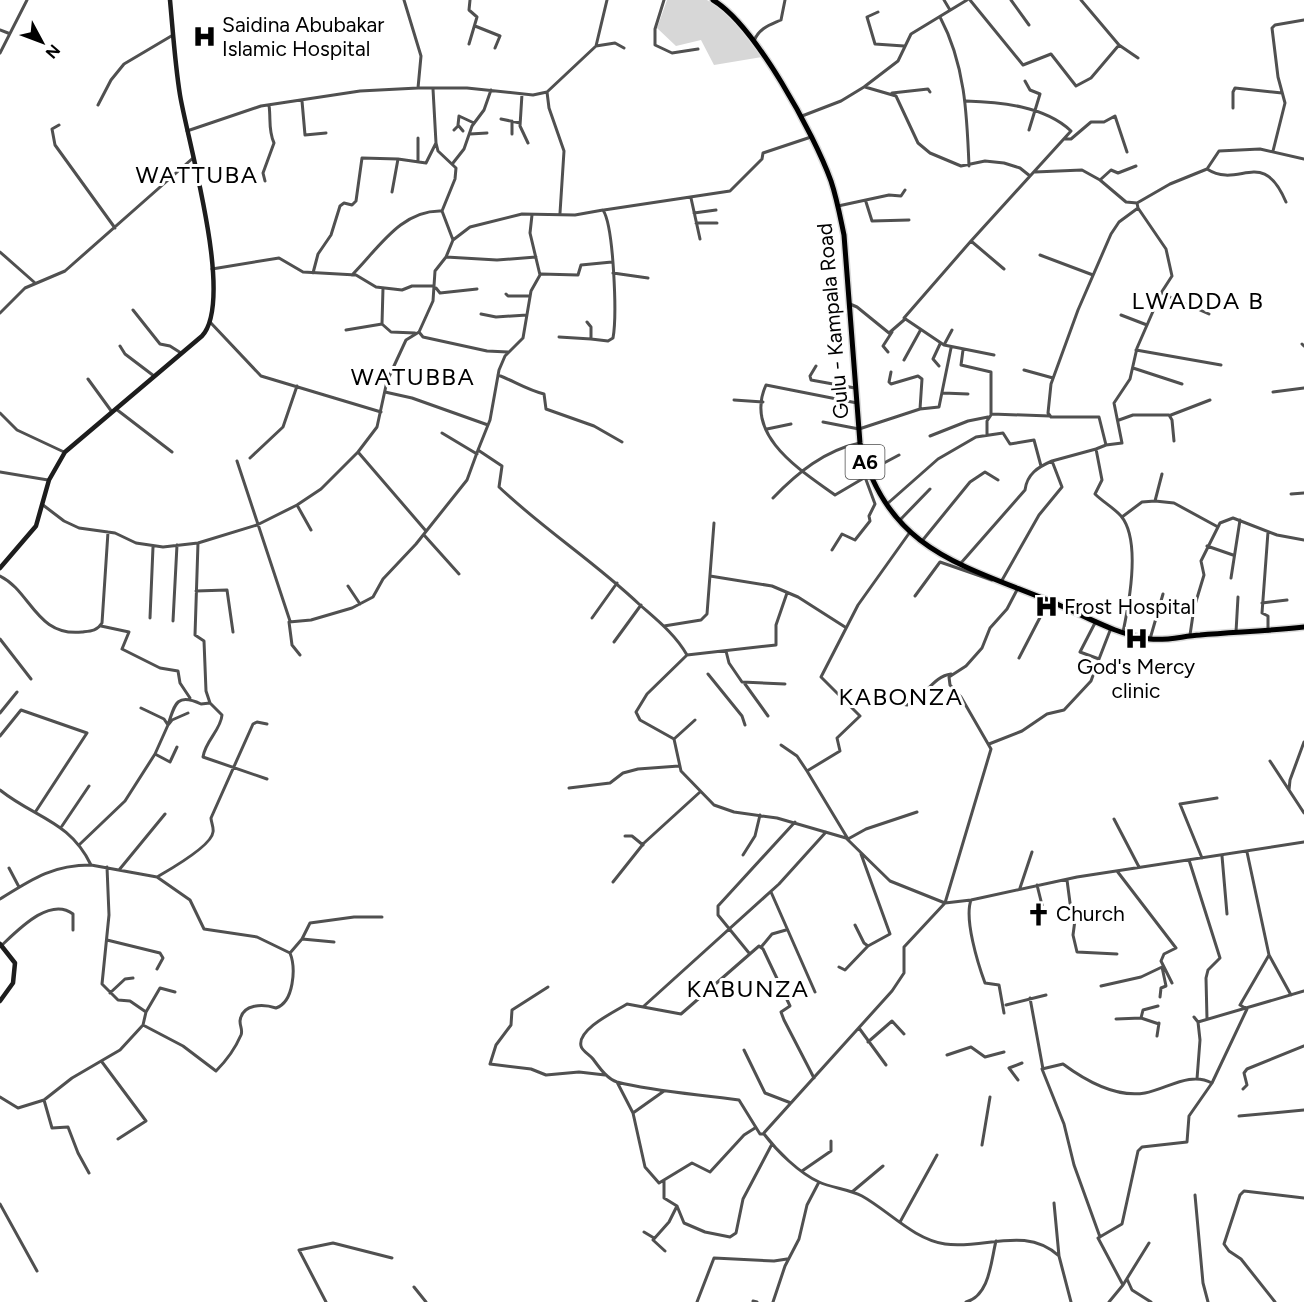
<svg xmlns="http://www.w3.org/2000/svg" width="1304" height="1302" font-family="Figtree,sans-serif">
<style>
.green{fill:#d7d7d7}
.lines{fill:none;stroke-linecap:round;stroke-linejoin:round}
.primary-casing{stroke:#dbdbdb;stroke-width:8}
.street{stroke:#505050;stroke-width:3}
.secondary{stroke:#1d1d1d;stroke-width:4.5}
.primary{stroke:#000;stroke-width:5}
.labels{text-anchor:middle;stroke-width:6;stroke-linejoin:round;paint-order:stroke}
.shield{fill:#fff;stroke:#4c4c4c;stroke-width:1.5}
.shield-label{font-size:20px;font-weight:bold;fill:#000}
.poi-label{font-size:21px;fill:#000;stroke:#fff;text-anchor:start}
.street-label{font-size:21px;fill:#000;stroke:#fff}
.quarter-label{font-size:24px;letter-spacing:1.5px;fill:#000;stroke:#fff}
</style>
<rect width="100%" height="100%" fill="#fff"/>
<path class="green" d="M667,0H707L729,14L745,32L762,57L714,65L701,40L676,46L657,28Z"/>
<g class="lines">
<defs>
<path id="primary" d="M713,0C755,25 814,134 831,181C837,199 840,216 844,235L860,443C887,550 962,565 1052,602C1084,615 1116,635 1150,639C1167,641 1183,636 1200,635C1234,632 1269,631 1304,627"/>
</defs>
<use href="#primary" class="primary-casing"/>
<path class="street" d="M404,0L421,56L418,88
M664,0L655,29V45L672,53L698,49
M944,0L950,10
M970,0L1023,65L1051,54L1076,86L1091,78L1119,45
M1011,0L1029,25
M1081,0L1119,45L1138,58
M878,12L867,17L875,44L904,46
M940,17C965,64 967,114 969,166
M475,26L500,36L495,48
M0,30L8,33
M754,41C759,28 770,25 781,20L785,0
M469,44L477,17L469,10L470,0
M596,46L615,43L624,48
M0,53L27,0
M1025,81L1030,90L1040,94L1029,130
M865,87L896,96L918,143L930,153L961,166L985,161L1004,163L1020,168L1030,176
M547,92L549,108L564,151L560,213
M892,93L928,89L930,92
M522,94L520,126L528,143
M302,101L305,135L326,133
M966,101C1000,102 1045,106 1071,131L971,241
M98,105L111,80L124,64L173,35
M1233,108V92L1235,88L1282,93
M802,116L841,101L864,87L898,61L911,34L967,0
M501,119L520,123
M59,125L52,129L55,145L115,228
M454,130L458,126
M187,131L261,106L360,91L418,88H467L533,95L547,92L596,46L607,0
M463,131L458,125L459,116L474,123
M470,134L487,133
M512,134V121
M1065,139H1071L1091,122H1104L1115,116L1127,152
M1273,151L1285,103L1278,77L1272,28L1275,25L1304,20
M418,161V138
M453,163L464,149L472,126L484,110L491,90
M1136,166L1118,173L1111,170L1100,180L1126,202L1137,203
M1207,169C1240,190 1262,146 1286,202
M1035,172L1082,170L1100,180
M265,181L263,173L274,143C268,130 271,119 269,105
M392,192L398,159L426,163L436,143
M691,198L700,239
M866,202L872,221L909,220
M838,206L889,195L901,196L905,190
M1138,208L1119,222L1111,234L1078,310L1051,384L1048,413L1051,417H1099L1106,445L1122,443L1114,403L1130,379L1137,348L1161,293L1172,276L1166,249L1138,208L1137,203L1170,184L1207,169L1219,151L1260,149L1304,159
M604,210L730,191L762,159L763,153L811,137
M694,213L716,210
M532,215L530,233L540,275L531,291L523,338L505,356L499,370L490,420L478,450L502,466L499,487C543,529 595,562 640,605C657,620 675,634 687,655
M696,223H717
M453,240L470,227L522,214L575,215L603,210C614,227 617,316 613,338L608,341L591,339V327L587,322
M0,252L34,282
M1040,255L1093,275
M446,257L497,260L536,257
M212,269L279,258L303,272L356,275L376,287L402,290L412,286H434
M313,273L318,254L331,235L340,206L344,203L352,205L356,201L362,158L398,159
M613,273L648,278
M541,274L578,275L581,265L612,262
M352,275C378,249 401,210 441,211
M436,288L440,293L477,289
M1161,293L1209,314
M506,294L508,296H530
M850,304L857,307L889,333L904,320
M133,310L160,344L170,346L181,353
M0,313L25,288L65,271L193,158
M481,314L496,317L527,315
M1121,315L1147,325
M210,322L261,376L381,412
M382,324L391,332L415,333
M346,330L382,324L383,288
M419,332L423,337L487,351L508,352
M559,337L591,339
M1302,344L1304,346
M944,345L952,330
M120,346L125,354L154,376
M963,350L961,365L991,372V415L987,421V435
M1136,350L1221,365
M888,352L883,346L892,332
M994,355L944,345L904,318L971,241L1004,269
M904,360L920,331
M816,366L810,376L811,380L855,388
M939,366L933,359L940,344
M1133,368L1182,384
M1024,370L1053,378
M891,372L889,382L891,384L918,376L922,379L920,409
M498,375C514,381 527,390 544,394L546,409L594,426L622,442
M88,379L112,412
M385,392L412,398L488,425
M1273,392L1304,388
M943,393L968,394
M734,400L763,402
M857,403L766,385C743,436 802,471 835,495L869,475
M116,409L172,452
M0,413L17,430L64,452
M992,414L1050,416
M1171,415L1210,400
M1119,420L1133,415H1169L1172,420L1174,441
M823,422L859,429L920,409L939,407L951,348
M767,429L791,424
M442,433L477,454
M930,436L968,421L988,417
M1106,445L1096,449L1102,480L1095,494C1103,502 1114,508 1121,516C1141,540 1129,604 1123,632
M358,452L426,531
M250,458L283,427L297,386
M237,461L290,621
M1052,461L1096,449
M869,471L899,455
M0,472L48,480
M1291,494L1304,493
M773,498C797,473 825,450 860,443
M1155,501L1162,474
M887,504L938,459L976,437L1003,433L1010,444L1034,440L1041,466
M43,505L64,521L79,528L115,533L136,543L163,547L198,543L257,525L297,505L321,489L358,452L377,427L387,381L406,340L419,332L433,301L435,271L446,257L453,240L442,211L455,179L456,168L438,151L436,143L433,89
M297,505L311,530
M1122,517L1142,502L1155,501L1174,503L1218,527
M900,520L930,489
M910,532L858,605L821,677L860,716L837,738L840,751L807,771L848,839L866,829L917,812
M1268,532L1262,613L1268,616V631
M424,535L459,574
M922,541L970,482L985,472L998,480
M198,543L195,635L204,641L206,691L210,703L222,715C221,730 205,741 203,757L267,779
M1207,546L1233,555
M832,550L842,534L855,540L870,521L869,516L875,504L865,477
M961,563L1025,490C1027,474 1038,467 1052,461L1062,487L1039,515L1001,582
M0,576C31,591 36,637 82,632C91,631 97,631 102,623L108,532
M710,576L772,586L798,597L845,627
M1231,578L1240,520
M348,586L360,604
M196,591L227,590L233,632
M787,593L776,625V645L687,655L647,694L636,712L640,720L674,739L681,771L714,805L734,812L777,818L846,838L890,881L945,903L971,900L1077,877L1304,842
M915,596L940,562L992,580
M1262,603L1287,600
M150,618L153,547
M592,618L617,583
M173,621L177,545
M101,626L129,632L122,649L160,668L178,671L180,683L190,698
M664,626L701,620L707,614L714,523
M1236,632L1238,597
M1190,635L1194,608L1204,575L1201,561L1220,523L1233,518L1277,535L1304,540
M0,639L31,679
M1150,639L1163,594
M614,642L641,605
M726,651L729,663L742,682L785,684
M300,655L292,645L289,622L311,620L352,608L373,597L383,579L416,544L467,480L478,450
M1019,658L1048,602
M1099,659L1111,628
M708,674L742,716L745,725
M745,684L768,716
M884,693L898,703L907,705C924,699 933,676 951,674
M141,708L164,719L168,725L155,754
M0,713L17,692
M188,713L172,720L168,725C175,702 178,693 201,704L210,703
M0,736L21,710L87,733L36,811
M674,739L695,720
M989,744L1022,731L1047,714L1064,710L1091,681L1099,659L1080,652L1096,621
M781,745L797,756L807,771
M1270,761L1304,813
M569,788L610,783L623,773L638,769L679,766
M0,790C35,818 70,821 91,865L157,877L190,900L204,929L257,937L290,953L302,939L310,923L354,917H382
M1289,790L1290,780L1304,742
M1114,819L1139,867
M62,826L89,786
M625,836H632L643,845
M80,844L125,801L155,754L170,762L177,747
M743,855L755,836L760,815
M1222,856L1227,914
M1202,858L1180,804L1217,798
M1189,860L1220,958L1208,970L1206,978L1207,1019
M9,868L19,887
M119,870L165,814
M1117,871L1176,948L1164,954L1161,961L1172,983
M157,877C169,870 212,846 213,832C214,828 211,822 211,818L253,724L257,722L267,724
M1067,880L1072,918L1110,919
M613,882L644,843L700,792
M1037,885L1042,905
M1020,888L1032,852
M771,892L815,992
M0,899C32,879 52,865 91,865
M971,900C964,919 978,964 985,983L999,985L1004,1013
M1075,920L1073,935L1077,952L1117,954
M855,925L864,943L868,946L890,934L861,854
M302,939L334,942
M107,940L160,953L163,958L157,969
M1,946C18,930 50,896 73,914V930
M762,946L772,934L786,930
M749,953L718,915V906L795,822
M1269,955L1291,995
M839,967L845,970L868,946
M1101,986L1141,977L1162,967L1166,986L1161,988L1160,997
M548,987L512,1010L511,1025L496,1045L490,1064L531,1069L546,1075L579,1072L605,1075
M110,993L125,979L133,978
M1030,998L1043,1069
M1006,1005L1046,995
M644,1006L779,884L826,832
M146,1012L160,988L175,992
M1194,1017L1198,1022L1200,1040L1197,1079
M1141,1018L1143,1010L1158,1006
M1116,1019L1141,1018L1159,1024
M1198,1022L1304,991
M143,1025L183,1046L216,1071C226,1061 235,1049 241,1035C243,1030 240,1027 240,1021C242,1003 264,1004 276,1008C294,1002 296,968 290,953
M859,1028L886,1065
M1157,1036L1159,1023
M868,1042L892,1021L904,1034
M744,1050L765,1093L791,1103
M947,1055L971,1047L985,1057L1004,1052
M102,1062L146,1121L118,1139
M814,1078L784,1020L781,1012L790,1006L763,949L759,946L681,1014L627,1004C616,1011 577,1029 581,1046C582,1051 590,1055 593,1059C599,1067 607,1079 617,1082C656,1092 698,1094 739,1100L760,1134H763L892,991L904,973V947L945,903L991,749L961,697L950,685L949,677L966,666L982,648L990,628L1007,609L1018,588
M1018,1080L1009,1068L1022,1063
M617,1082L633,1113L645,1167L659,1183L692,1163L710,1172L744,1135L755,1128
M1243,1089L1247,1085L1244,1073L1247,1069L1304,1046
M0,1097L18,1108L44,1100L72,1078L120,1050L143,1025L146,1012L130,1001L118,1000L102,984L109,915L107,867
M44,1100L52,1128L68,1127L78,1153L89,1173
M633,1113L664,1091
M1239,1116L1304,1110
M764,1134C777,1151 799,1173 819,1182C832,1188 849,1189 862,1196C889,1211 913,1239 945,1244C984,1250 1025,1225 1059,1256
M982,1145L990,1097
M802,1171L831,1151V1141
M664,1181V1198L677,1206L684,1223L705,1232L730,1237L736,1233L743,1199L772,1144
M852,1192L883,1166
M1195,1195L1203,1283L1208,1302
M1054,1203L1059,1256L1071,1302
M0,1204L37,1271
M900,1222L937,1155
M644,1232L654,1238
M1100,1237L1074,1165L1064,1124L1042,1069L1063,1064C1086,1081 1116,1098 1145,1093C1167,1089 1190,1071 1212,1083
M665,1251L653,1240L669,1222L677,1206
M1127,1279L1132,1290L1151,1302
M1123,1285L1149,1243
M414,1287L426,1302
M753,1301L757,1302
M326,1302L299,1250L333,1243L392,1258
M697,1302L714,1258L774,1261L787,1259
M773,1302L785,1266L799,1239L807,1205L819,1182
M966,1302C990,1296 991,1260 996,1241
M1109,1302L1123,1285L1098,1238L1122,1224L1138,1151L1142,1147L1187,1142L1189,1116L1212,1083L1247,1009L1240,1005L1269,955L1247,852
M1275,1302L1241,1259L1229,1251L1224,1244L1240,1195L1244,1191L1304,1198"/>
<path class="secondary" d="M0,568L36,526L49,480L65,452L202,336C235,300 188,143 180,95C175,64 173,32 170,0
M0,944L15,963L13,983L0,1001"/>
<use href="#primary" class="primary"/>
</g>
<defs>
<symbol id="hospital-bare" viewBox="-9 -9 18 18"><path d="M-5-5h3v3.5h4V-5h3V5h-3V1.5h-4V5h-3Z" fill="#000" stroke="#fff" stroke-width="2.5" paint-order="stroke"/></symbol>
<symbol id="church-bare" viewBox="-9 -9 18 18"><path d="M-1.2-6h2.4v3.5h3.3v2.4h-3.3V6h-2.4V-.1h-3.3v-2.4h3.3Z" fill="#000" stroke="#fff" stroke-width="2.5" paint-order="stroke"/></symbol>
</defs>
<g fill-rule="evenodd">
<use href="#hospital-bare" x="188" y="20" width="33" height="33"/>
<use href="#hospital-bare" x="1030" y="590" width="33" height="33"/>
<use href="#hospital-bare" x="1120" y="622" width="33" height="33"/>
<use href="#church-bare" x="1022" y="898" width="33" height="33"/>
</g>
<g class="labels">
<rect class="shield" x="845.5" y="445" width="39" height="34" rx="4.5"/>
<g class="shield-label">
<text x="865" y="469">A6</text>
</g>
<g class="poi-label">
<text x="222" y="32">Saidina Abubakar<tspan x="222" dy="24">Islamic Hospital</tspan></text>
<text x="1064" y="614">Frost Hospital</text>
<text x="1136" y="674" text-anchor="middle">God's Mercy<tspan x="1136" dy="24">clinic</tspan></text>
<text x="1056" y="921">Church</text>
</g>
<g class="street-label">
<text transform="translate(833 321) rotate(-95)" y="7">Gulu - Kampala Road</text>
</g>
<g class="quarter-label">
<text x="197" y="183">WATTUBA</text>
<text x="1198" y="309">LWADDA B</text>
<text x="413" y="385">WATUBBA</text>
<text x="901" y="705">KABONZA</text>
<text x="748" y="997">KABUNZA</text>
</g>
</g>
<g transform="translate(42 42) rotate(131)" stroke="#ffffff" stroke-width="4.5" paint-order="stroke">
<path d="M0-4.5L10 22L0 15L-10 22Z" fill="#000000"/>
<text y="-9" font-size="16" font-weight="bold" text-anchor="middle" fill="#000000">N</text>
</g>
</svg>
